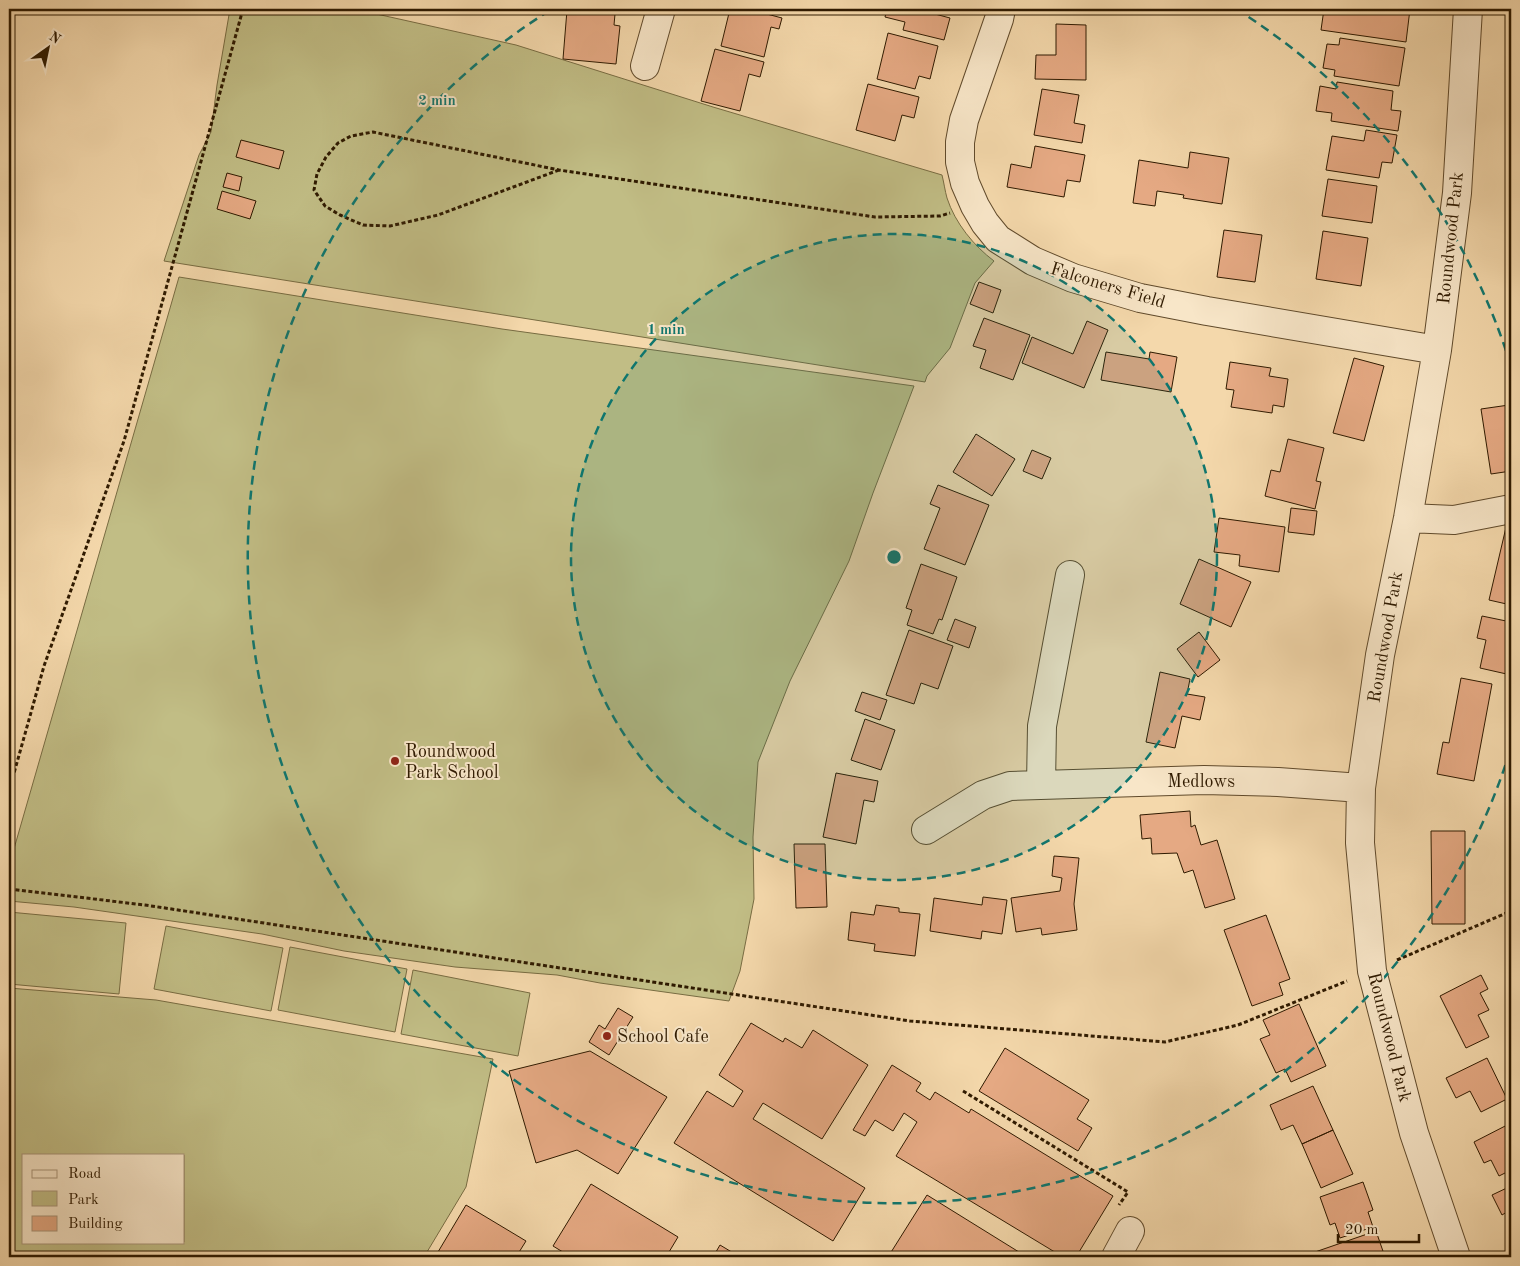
<svg xmlns="http://www.w3.org/2000/svg" width="1520" height="1266" font-family="'Old Standard TT',serif">
<style>
.green{fill:#c1bd85;stroke:#786c42;fill-rule:evenodd}
.building{fill:#e5a983;stroke:#2f1a00}
.lines{fill:none;stroke-linecap:round;stroke-linejoin:round}
.minor-casing{stroke:#604a2b;stroke-width:30}
.path{stroke:#2f1a00;stroke-width:3;stroke-dasharray:4 2.5;stroke-linecap:butt}
.minor{stroke:#f8e6c8;stroke-width:28}
.ring{fill:none;stroke:#0f766e;stroke-width:2.5;stroke-dasharray:9 6}
.poi-dot{fill:#8f2418;stroke:#f8e6c8;stroke-width:2}
.labels{text-anchor:middle;stroke-width:4;stroke-linejoin:round;paint-order:stroke}
.street-label{font-size:18px;fill:#2f1a00;stroke:#f8e6c8}
.poi-label{font-size:18px;fill:#2f1a00;stroke:#f8e6c8;text-anchor:start}
.centre{fill:#0f766e;stroke:#f8e6c8;stroke-width:2.5}
.ring-label{font-size:15px;text-anchor:middle;font-weight:bold;fill:#0f766e;stroke:#f8e6c8;stroke-width:4;stroke-linejoin:round;paint-order:stroke}
</style>
<rect width="100%" height="100%" fill="#f4d8ab"/>
<filter id="stains"><feTurbulence type="fractalNoise" baseFrequency=".004" numOctaves="4"/><feColorMatrix values="0 0 0 0 .2 0 0 0 0 .09 0 0 0 0 .02 0 0 0 .5 -.17"/></filter>
<radialGradient id="worn" r=".72"><stop offset=".6" stop-color="#630" stop-opacity="0"/><stop offset="1" stop-color="#630" stop-opacity=".3"/></radialGradient>
<path class="green" d="M230,9H354L516,45L713,107L942,175C944,183 945,191 947,198C955,223 974,246 994,261L975,283L950,348L927,376L925,382L164,261L199,155L211,132L217,85Z
M179,277L502,329L914,386L873,493L849,561L790,681L758,762L753,837L754,899L740,971L729,1001L600,983L557,975L455,967L344,951L262,934L74,907L9,901V866Z
M9,912L126,923L119,994L9,984Z
M166,926L283,948L271,1011L154,989Z
M290,947L407,969L395,1032L278,1010Z
M413,970L530,993L518,1056L401,1034Z
M9,988L156,1000L493,1059L466,1187L424,1257H9ZM24,1155H184V1242H24Z"/>
<path class="building" d="M730,9H748L782,18L779,29L771,27L764,57L721,46Z
M887,9H936L935,14L950,18L944,40L903,30L905,22L885,17Z
M1048,9H1098V14L1048,11Z
M1324,9H1410L1406,42L1321,30Z
M567,10L615,14L614,25L620,26L616,64L563,59Z
M1056,24L1086,25V80L1035,79L1036,55H1056Z
M888,33L938,46L930,79L919,76L915,89L877,79Z
M1340,38L1405,48L1399,86L1334,76L1335,70L1323,68L1327,44L1339,45Z
M715,49L764,62L760,77L749,74L740,111L701,101Z
M1337,82L1393,91L1391,110L1401,111L1398,131L1331,121L1332,113L1316,111L1320,86L1336,89Z
M868,84L919,97L914,118L902,115L895,141L856,130Z
M1042,89L1079,95L1074,123L1085,125L1082,143L1034,135Z
M1366,130L1397,135L1392,163L1382,162L1379,178L1326,170L1332,136L1364,141Z
M241,140L284,151L279,169L236,157Z
M1035,146L1085,155L1080,182L1067,180L1064,197L1007,187L1011,164L1031,168Z
M1190,152L1229,158L1222,204L1183,198L1184,195L1157,191L1155,206L1133,203L1139,160L1188,168Z
M227,173L242,177L239,191L223,187Z
M1328,179L1377,186L1372,223L1322,216Z
M222,191L256,201L250,219L217,209Z
M1224,230L1262,235L1255,282L1217,277Z
M1323,231L1368,238L1361,286L1316,279Z
M979,282L1001,290L993,313L970,304Z
M984,318L1030,335L1013,380L980,368L986,350L973,346Z
M1087,321L1108,330L1084,388L1022,363L1032,337L1073,354Z
M1106,352L1149,359L1150,352L1177,357L1171,392L1101,380Z
M1354,358L1384,366L1364,441L1333,433Z
M1230,362L1271,368L1269,376L1288,379L1284,407L1273,405L1272,413L1231,407L1234,390L1226,389Z
M1509,405L1511,417V471L1491,474L1481,409Z
M976,434L1015,459L992,496L953,472Z
M1288,439L1324,448L1316,481L1321,482L1315,509L1265,496L1271,470L1280,472Z
M1032,450L1051,458L1042,479L1023,471Z
M938,485L989,505L965,565L924,549L940,508L930,504Z
M1291,508L1317,511L1314,535L1288,532Z
M1219,518L1285,527L1279,572L1239,566L1240,555L1214,552Z
M1507,523L1511,524V605L1489,600Z
M1199,559L1251,582L1231,627L1180,604Z
M921,564L957,577L942,620L939,619L933,634L907,625L912,610L906,608Z
M1482,616L1511,622V675L1480,668L1486,640L1477,638Z
M955,619L976,627L969,648L947,640Z
M909,630L953,646L938,689L921,683L914,704L886,695Z
M1199,632L1220,660L1198,677L1177,649Z
M1160,672L1190,679L1187,694L1205,697L1200,720L1182,716L1175,748L1146,742Z
M1461,678L1492,684L1474,781L1437,774L1443,742L1449,743Z
M862,692L887,700L880,720L855,711Z
M865,719L895,730L881,770L851,760Z
M836,773L878,781L874,802L864,800L856,844L823,837Z
M1190,811L1191,827L1195,825L1201,845L1217,840L1235,899L1205,908L1193,870L1184,873L1177,853L1152,854L1151,838L1142,839L1140,815Z
M1431,831H1465V924H1432Z
M794,844H825L827,907L796,908Z
M1054,856L1079,858L1074,904L1077,930L1042,935L1041,928L1016,932L1011,898L1060,891L1062,878L1052,876Z
M983,897L1007,900L1002,934L982,931L981,939L930,931L934,898L982,905Z
M876,905L899,908V912L920,914L915,956L874,951L875,944L848,940L851,912L874,915Z
M1266,915L1290,979L1279,983L1283,995L1252,1006L1224,930Z
M1481,975L1488,989L1480,993L1489,1010L1478,1015L1489,1037L1466,1048L1440,996Z
M1299,1004L1326,1066L1291,1082L1285,1069L1276,1073L1260,1039L1270,1035L1263,1020Z
M618,1008L633,1017L609,1055L589,1042L599,1025L605,1029Z
M751,1023L783,1042L785,1038L802,1048L813,1030L868,1065L822,1139L763,1103L753,1119L865,1188L833,1241L674,1143L707,1091L733,1107L743,1091L719,1075Z
M1005,1048L1089,1100L1077,1119L1092,1128L1078,1151L979,1091Z
M590,1051L667,1097L618,1174L577,1150L536,1163L509,1071Z
M1487,1058L1507,1099L1481,1112L1470,1091L1456,1098L1446,1078Z
M892,1065L921,1083L916,1091L930,1100L935,1092L969,1113L971,1109L1113,1196L1076,1257H1063L896,1156L917,1122L904,1113L893,1131L875,1120L865,1136L853,1130Z
M1313,1086L1333,1130L1302,1144L1293,1125L1281,1130L1270,1105Z
M1511,1123V1170L1499,1176L1491,1160L1484,1163L1474,1142Z
M1333,1130L1353,1174L1321,1188L1302,1144Z
M1363,1182L1373,1210L1368,1212L1373,1227L1340,1238L1335,1223L1330,1225L1320,1197Z
M591,1184L678,1237L666,1257H571L553,1246Z
M1511,1186V1212L1510,1210L1502,1215L1492,1195Z
M927,1195L1027,1257H888Z
M466,1205L526,1241L516,1257H435Z
M1376,1231L1385,1257H1317L1315,1252Z
M720,1245L740,1257H713Z"/>
<g class="lines">
<defs>
<path id="minor" d="M1001,9L999,19L964,120L960,142V162L965,183L975,206L985,223L998,239L1033,261L1073,278L1140,298L1207,311L1437,350
M645,66L661,9
M1408,518L1454,520L1511,509
M1041,785L1042,726L1070,575
M926,830L983,795L1010,786L1204,780L1278,782L1361,788
M1116,1257L1130,1231
M1456,1257L1414,1133L1372,971L1360,843L1361,788L1380,655L1408,518L1437,350L1457,193L1468,9"/>
</defs>
<use href="#minor" class="minor-casing"/>
<path class="path" d="M559,170L438,215L390,226L363,225L340,215L325,206L314,190L317,174L326,157L338,143L351,136L373,132L559,170L875,217L940,216L950,213
M9,791L44,666L124,441L243,9
M9,889L145,905L910,1021L1165,1042L1238,1025L1347,981
M1397,960L1511,911
M963,1091L1128,1192L1119,1205"/>
<use href="#minor" class="minor"/>
</g>
<circle cx="894" cy="557" r="323" fill="#0f766e" fill-opacity=".12"/>
<g class="ring">
<circle cx="894" cy="557" r="323"/>
<path d="M1510 751A646 646 0 1 1 552 9M1236 9A646 646 0 0 1 1510 363"/>
</g>
<g class="poi-dot">
<circle cx="395" cy="761" r="5"/>
<circle cx="607" cy="1036" r="5"/>
</g>
<g class="labels">
<g class="street-label">
<text transform="translate(1450 238) rotate(-84)" y="6">Roundwood Park</text>
<text transform="translate(1108 285) rotate(17)" y="6">Falconers Field</text>
<text transform="translate(1385 637) rotate(-80)" y="6">Roundwood Park</text>
<text x="1201" y="787">Medlows</text>
<text transform="translate(1390 1037) rotate(76)" y="6">Roundwood Park</text>
</g>
<g class="poi-label">
<text x="405" y="757">Roundwood<tspan x="405" dy="21">Park School</tspan></text>
<text x="617" y="1042">School Cafe</text>
</g>
</g>
<circle cx="894" cy="557" r="8" class="centre"/>
<g class="ring-label">
<text x="437" y="105">2 min</text>
<text x="666" y="334">1 min</text>
</g>
<rect width="1520" height="1266" fill="none" stroke="#f4d8ab" stroke-width="30"/>
<rect x="10" y="10" width="1500" height="1246" fill="none" stroke="#2f1a00" stroke-width="2.5"/>
<rect x="15" y="15" width="1490" height="1236" fill="none" stroke="#2f1a00"/>
<rect x="22" y="1154" width="162" height="90" fill="#f8e6c8" stroke="#a89478"/>
<rect x="32" y="1170" width="25" height="8" fill="#f8e6c8" stroke="#a89478"/>
<text x="68" y="1178" font-size="15" fill="#2f1a00">Road</text>
<rect x="32" y="1191" width="25" height="15" fill="#c1bd85" stroke="#a89478"/>
<text x="68" y="1204" font-size="15" fill="#2f1a00">Park</text>
<rect x="32" y="1216" width="25" height="15" fill="#e5a983" stroke="#a89478"/>
<text x="68" y="1228" font-size="15" fill="#2f1a00">Building</text>
<g transform="translate(48 48) rotate(33)" stroke="#f8e6c8" stroke-width="4" paint-order="stroke">
<path d="M0-4L9 19L0 12L-9 19Z" fill="#2f1a00"/>
<text y="-8" font-size="14" font-weight="bold" text-anchor="middle" fill="#2f1a00">N</text>
</g>
<path d="M1338 1234v8h81v-8" fill="none" stroke="#2f1a00" stroke-width="2.5"/>
<text x="1345" y="1234" font-size="15" fill="#2f1a00" stroke="#f8e6c8" stroke-width="4" paint-order="stroke">20 m</text>
<rect width="100%" height="100%" filter="url(#stains)"/>
<rect width="100%" height="100%" fill="url(#worn)"/>
</svg>
